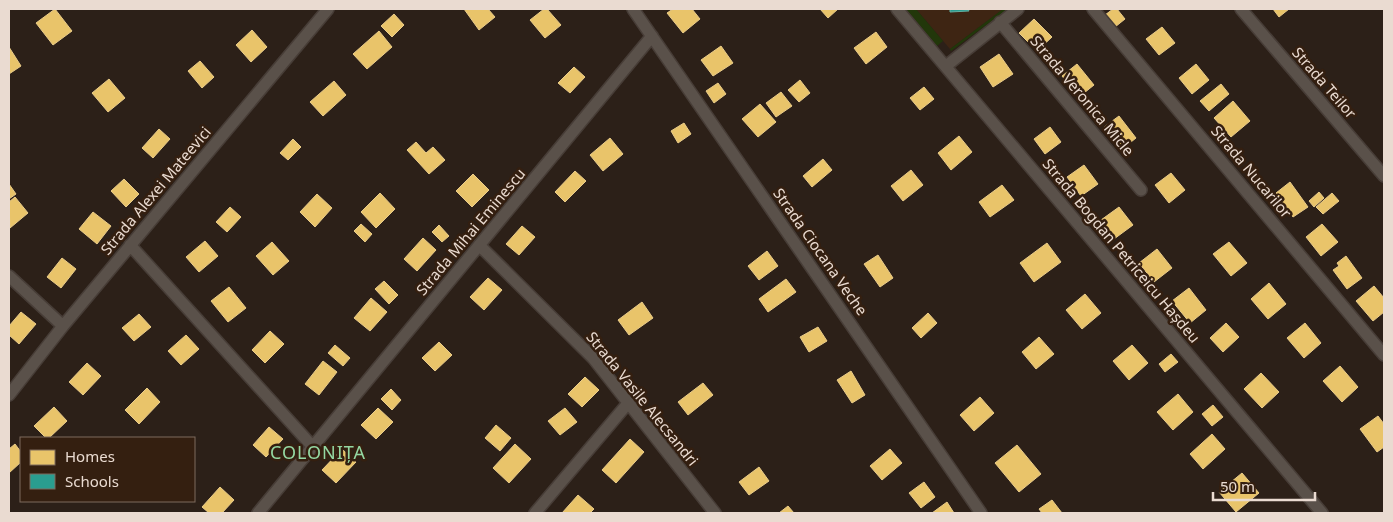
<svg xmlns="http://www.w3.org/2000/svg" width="1393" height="522" font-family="'Noto Sans',sans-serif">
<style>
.built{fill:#3e2513}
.green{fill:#22370a}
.homes{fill:#e9c46a;stroke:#e9cb89}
.schools{fill:#2a9d8f;stroke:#64b0a3}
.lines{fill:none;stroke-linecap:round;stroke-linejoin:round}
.minor-casing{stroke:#473d37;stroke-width:14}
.minor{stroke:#5a514a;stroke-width:11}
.labels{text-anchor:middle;stroke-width:5;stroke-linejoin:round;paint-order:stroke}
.street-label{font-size:15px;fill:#eadbd1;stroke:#341f10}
.quarter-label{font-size:18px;letter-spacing:1px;fill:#94d7a2;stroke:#341f10}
</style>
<rect width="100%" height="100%" fill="#2c2018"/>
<path class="built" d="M916,9H1003L950,49Z"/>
<path class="green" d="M906,9H916L943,41L937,46Z
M1003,9H1008L951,51L950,49Z"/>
<path class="homes" d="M55,9L72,31L53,45L36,23Z
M464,9H488L495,17L479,30Z
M544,9H547L561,25L545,38L530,20Z
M673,9H692L700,19L683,33L667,13Z
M820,9H838L828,18Z
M1113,9H1117L1125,19L1115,27L1105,15Z
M1273,9H1289L1279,17Z
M394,14L404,25L392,37L381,26Z
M1034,19L1052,37L1037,51L1019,33Z
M1162,27L1175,43L1159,55L1146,39Z
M252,30L267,47L251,62L236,45Z
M379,31L392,47L367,69L353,54Z
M876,32L887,47L866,64L854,48Z
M721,46L733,63L713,76L701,60Z
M9,47L21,66L9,74Z
M999,54L1013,74L993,87L980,67Z
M200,61L214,77L202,88L188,71Z
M1077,64L1094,85L1079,97L1062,76Z
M1196,64L1209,80L1192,94L1179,78Z
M574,67L585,77L570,93L558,83Z
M109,79L125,98L108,112L92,93Z
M800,80L810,93L799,102L788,90Z
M334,81L346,95L323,116L310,102Z
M718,83L726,94L714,103L706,91Z
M1221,84L1229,94L1209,111L1200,101Z
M924,87L934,99L920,110L910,98Z
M781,92L792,106L776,117L766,103Z
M1233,101L1250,121L1231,137L1214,118Z
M760,104L776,122L758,137L742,119Z
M1119,116L1136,138L1121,150L1104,127Z
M684,123L691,134L678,143L671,131Z
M1050,127L1061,142L1045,154L1034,139Z
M159,129L170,139L153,158L142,148Z
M959,136L972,152L951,170L938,153Z
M610,138L623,154L603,171L590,155Z
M293,139L301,147L288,160L280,153Z
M416,142L426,153L433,147L445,160L429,174L407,150Z
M823,159L832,170L812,187L803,176Z
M1084,165L1098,184L1081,196L1067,177Z
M911,170L923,185L903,201L891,186Z
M575,171L586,181L565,202L555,192Z
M1171,173L1185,190L1169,203L1155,185Z
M473,174L489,190L472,207L456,191Z
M124,179L139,194L126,207L111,191Z
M1290,182L1308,207L1293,217L1276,193Z
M9,184L16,194L9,199Z
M1002,185L1014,200L990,217L979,202Z
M1319,192L1324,198L1314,207L1309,201Z
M380,193L395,209L376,228L361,212Z
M1332,193L1339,201L1323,214L1316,207Z
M317,194L332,208L315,227L300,212Z
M15,197L28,213L10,228L9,202Z
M230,207L241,217L227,232L216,222Z
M1119,207L1133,225L1114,239L1101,220Z
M93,212L111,226L97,244L79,229Z
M361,224L372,234L365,242L354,231Z
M1322,224L1338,242L1321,256L1306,237Z
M439,225L449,236L442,242L432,232Z
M522,226L535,237L519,255L506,244Z
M423,238L436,250L417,271L404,259Z
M205,241L218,256L199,272L186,257Z
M272,242L289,261L273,275L256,256Z
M1229,242L1247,263L1231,276L1213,254Z
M1047,243L1061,262L1034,282L1020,263Z
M1157,249L1172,268L1154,282L1139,263Z
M767,251L778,266L759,280L748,266Z
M878,255L893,278L880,287L864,264Z
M1346,256L1362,278L1347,289L1333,270L1339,266L1337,263Z
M62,258L76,269L61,288L47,277Z
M488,278L502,290L484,310L470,297Z
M786,279L796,292L768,312L759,299Z
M384,281L398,295L389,304L375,289Z
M1269,283L1286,304L1268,319L1251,299Z
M1374,286L1384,298V312L1373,321L1356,301Z
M229,287L246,308L228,322L211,301Z
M1189,288L1206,310L1190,323L1172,301Z
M1085,294L1101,313L1082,329L1066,310Z
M371,298L387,312L370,331L354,318Z
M642,302L653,318L629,335L618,320Z
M21,312L36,324L19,344L9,335V326Z
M928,313L937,323L921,338L912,328Z
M139,314L151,327L134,341L122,328Z
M1226,323L1239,337L1223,352L1210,338Z
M1305,323L1321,343L1304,358L1287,338Z
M818,327L827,341L809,352L800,337Z
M270,331L284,344L265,363L252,350Z
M186,335L199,349L181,365L168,351Z
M1039,337L1054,354L1036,369L1022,352Z
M439,342L452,355L435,371L422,358Z
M335,345L350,358L343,366L328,353Z
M1132,345L1148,363L1129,380L1113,361Z
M1171,354L1178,362L1165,372L1159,364Z
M323,361L337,372L319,395L305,384Z
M87,363L101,376L83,395L69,382Z
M1340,366L1358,387L1342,402L1323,381Z
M851,371L865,395L852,403L837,380Z
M1261,373L1279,392L1262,408L1244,389Z
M585,377L599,390L582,407L568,394Z
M703,383L713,395L688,415L678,402Z
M147,388L160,402L139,424L125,410Z
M391,389L401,400L392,410L381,399Z
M1178,394L1193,412L1173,430L1157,412Z
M980,397L994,413L974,431L960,415Z
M1213,405L1223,417L1212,426L1202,414Z
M54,407L67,421L49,438H46L34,426Z
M378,408L393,422L376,439L361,425Z
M565,408L577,422L560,435L548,421Z
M1378,416L1384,424V447L1377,452L1360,429Z
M496,425L511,438L500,451L485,438Z
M269,427L283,439L266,457L253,445Z
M1212,434L1225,449L1203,469L1190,454Z
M630,439L644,452L616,483L602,470Z
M15,444L21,452V462L9,473V449Z
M515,444L531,459L509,483L493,468Z
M1017,445L1041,474L1019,492L995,463Z
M342,449L356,462L336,483L322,470Z
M890,449L902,463L882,480L870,466Z
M759,467L769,481L749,495L739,482Z
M1242,473L1259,493L1236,512L1219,492Z
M924,482L935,497L921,508L909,493Z
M220,487L234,500L222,513H209L202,507Z
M578,495L594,509L590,513H562Z
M1052,500L1062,513H1042L1039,509Z
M947,502L954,513H932Z
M788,506L794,513H779Z"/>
<path class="schools" d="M950,9H968L969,11L950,12Z"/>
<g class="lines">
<defs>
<path id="minor" d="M633,9L981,513
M897,9L1322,513
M1093,9L1384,355
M1241,9L1384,176
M1000,22L1141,190
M946,66L1018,9
M130,245L313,447
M479,245L593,358L715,513
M9,276L63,326
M9,395L63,326L328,9
M258,513L652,36
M535,513L629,402"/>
</defs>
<use href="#minor" class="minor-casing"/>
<use href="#minor" class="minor"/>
</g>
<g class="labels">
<g class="street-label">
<text transform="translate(1324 83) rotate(49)" y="5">Strada Teilor</text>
<text transform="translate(1082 96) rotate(50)" y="5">Strada Veronica Micle</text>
<text transform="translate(1251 172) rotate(50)" y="5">Strada Nucarilor</text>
<text transform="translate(156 191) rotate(-50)" y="5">Strada Alexei Mateevici</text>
<text transform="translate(471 232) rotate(-50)" y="5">Strada Mihai Eminescu</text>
<text transform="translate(1121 251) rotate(50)" y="5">Strada Bogdan Petriceicu Hașdeu</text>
<text transform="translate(820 252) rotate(55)" y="5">Strada Ciocana Veche</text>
<text transform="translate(642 399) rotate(51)" y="5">Strada Vasile Alecsandri</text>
</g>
<g class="quarter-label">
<text x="318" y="459">COLONIȚA</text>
</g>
</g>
<rect width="1393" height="522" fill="none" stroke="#eadbd1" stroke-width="20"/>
<rect x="20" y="437" width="175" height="65" fill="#341f10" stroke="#7d6a5d"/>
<rect x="30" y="450" width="25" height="15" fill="#e9c46a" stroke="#7d6a5d"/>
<text x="65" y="462" font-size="15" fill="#eadbd1">Homes</text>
<rect x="30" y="474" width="25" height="15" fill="#2a9d8f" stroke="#7d6a5d"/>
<text x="65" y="487" font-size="15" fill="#eadbd1">Schools</text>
<path d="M1213 492v8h102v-8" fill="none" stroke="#eadbd1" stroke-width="2.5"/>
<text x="1220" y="492" font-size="15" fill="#eadbd1" stroke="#341f10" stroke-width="4" paint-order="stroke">50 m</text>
</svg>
